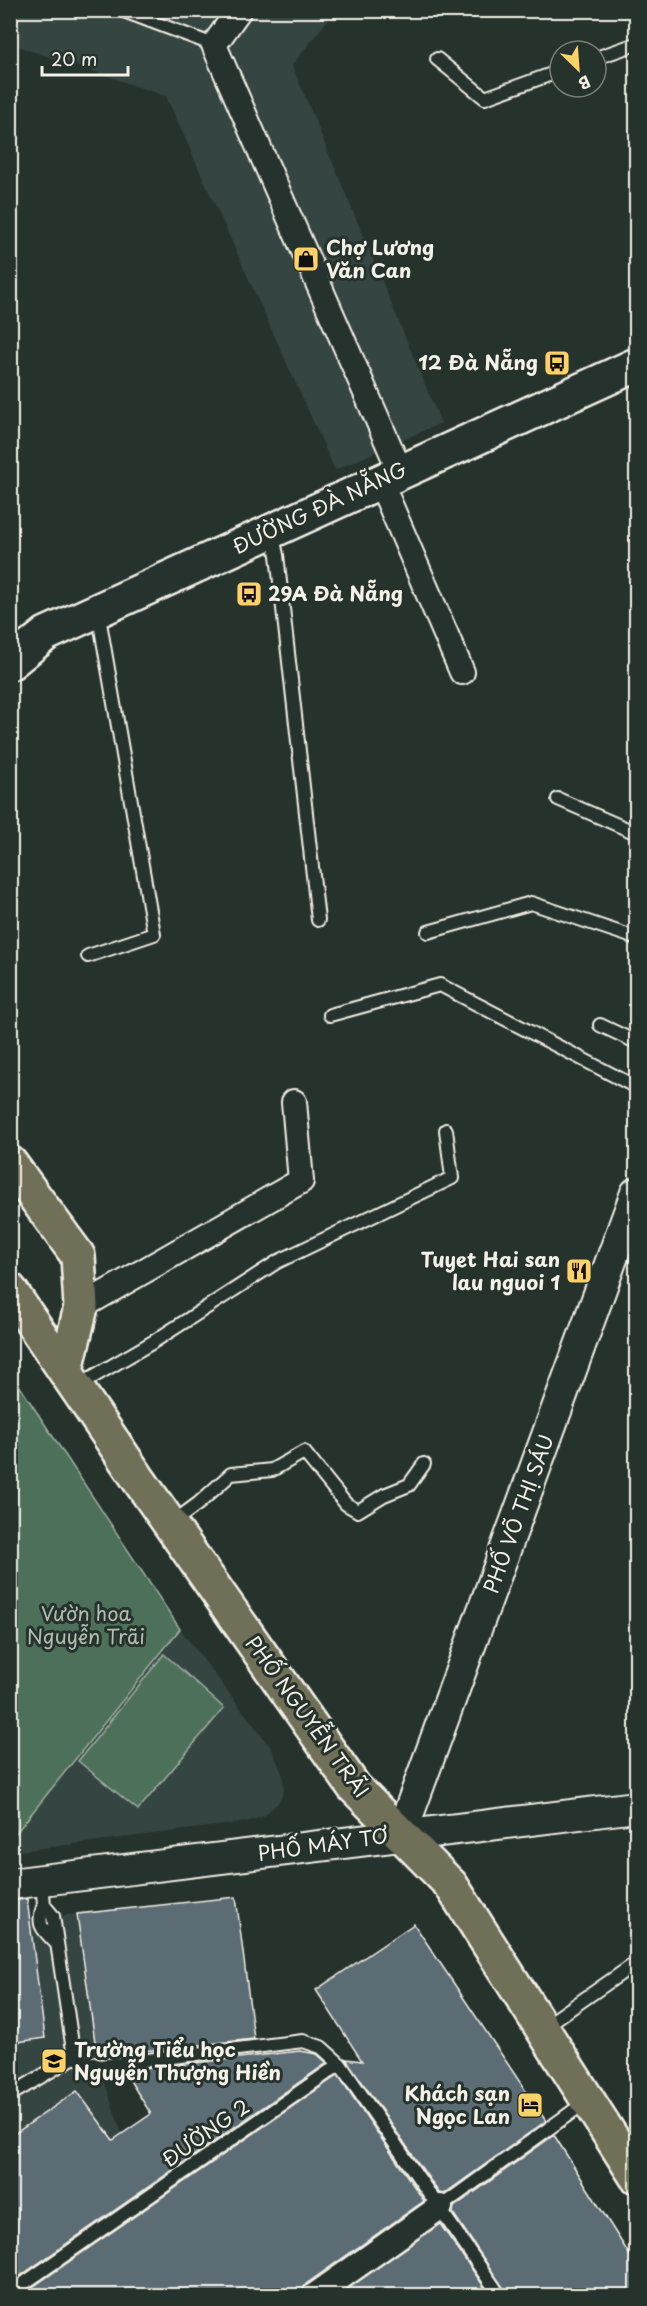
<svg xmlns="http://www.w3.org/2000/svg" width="647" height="2306" font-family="'Playpen Sans',sans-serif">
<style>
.built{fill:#364443}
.green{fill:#4d6f5a;stroke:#a0b0a1;stroke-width:1.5}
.building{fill:#5c6c75;stroke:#f4f1e8;stroke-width:1.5}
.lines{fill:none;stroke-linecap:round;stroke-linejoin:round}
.service-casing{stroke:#f4f1e8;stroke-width:16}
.minor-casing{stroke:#f4f1e8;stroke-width:28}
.tertiary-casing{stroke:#f4f1e8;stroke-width:34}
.secondary-casing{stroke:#f4f1e8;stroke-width:38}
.primary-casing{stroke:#f4f1e8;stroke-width:38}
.service{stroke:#26332d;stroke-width:12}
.minor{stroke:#26332d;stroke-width:24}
.tertiary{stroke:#26332d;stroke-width:30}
.secondary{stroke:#26332d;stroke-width:33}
.primary{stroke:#706f59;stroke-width:33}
.labels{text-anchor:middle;stroke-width:6;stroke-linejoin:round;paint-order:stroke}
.poi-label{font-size:20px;font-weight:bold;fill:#f4f1e8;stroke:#26332d;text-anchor:start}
.street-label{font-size:20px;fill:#f4f1e8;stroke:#26332d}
.park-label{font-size:20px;fill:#b1bdaf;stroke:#26332d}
</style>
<rect width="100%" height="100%" fill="#26332d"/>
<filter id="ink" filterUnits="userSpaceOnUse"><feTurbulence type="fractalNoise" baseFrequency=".0167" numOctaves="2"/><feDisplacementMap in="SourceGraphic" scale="12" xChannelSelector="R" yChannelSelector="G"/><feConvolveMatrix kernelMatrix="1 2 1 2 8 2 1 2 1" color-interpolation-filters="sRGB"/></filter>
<g filter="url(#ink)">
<path class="built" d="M11,11H335L292,65L441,423L335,470L166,96L11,44Z
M180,1629L272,1749L283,1776L284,1791L278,1803L264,1816L247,1822L11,1852L10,1839Z
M77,1914L99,2066L122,2134L10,2211V1964L18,1919Z"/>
<path class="green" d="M11,1373L180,1629L11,1839Z
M164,1654L224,1708L138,1810L78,1761Z"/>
<path class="building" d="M236,1897L254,2039L97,2056L77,1914Z
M27,1899L45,2038L10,2043V1901Z
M414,1924L546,2121L444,2194L439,2193L346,2059L362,2061L316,1990Z
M300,2051L317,2054L327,2063L10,2283V2137L77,2091L113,2140L151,2114L124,2071Z
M338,2075L424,2201L306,2284L300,2295H21Z
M554,2135L636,2265V2295H508L453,2213L454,2207Z
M440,2224L490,2295H339Z"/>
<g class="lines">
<defs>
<path id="service" d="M121,10L214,45
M596,58L636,44
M437,59L485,98L560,71
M272,532L277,555L318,920
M558,799L636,833
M428,932L531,903L636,938
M88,956L154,934L98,611
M330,1015L440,985L636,1087
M600,1025L636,1042
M77,1386L153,1342L277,1262L452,1178L446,1130
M172,1523L199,1503L231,1474L272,1470L304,1452L346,1504L358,1511L384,1495L409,1485L424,1464
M44,1905C36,1925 42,1929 56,1943
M544,2027L636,1963
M74,2057L99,2066L303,2041L321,2047L340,2064
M10,2095L74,2057L53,1916L44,1905L42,1881
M440,2207L587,2101
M10,2293L340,2064L500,2296"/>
<path id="minor" d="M239,10L214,45L400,471
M380,481L462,672
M81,1307L301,1181L294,1102
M314,2296L440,2207"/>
<path id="tertiary" d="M401,1834L636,1193
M10,1884L636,1807"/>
<path id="secondary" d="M10,663L46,634L636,365"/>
<path id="primary" d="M10,1163L78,1256L81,1307L66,1370
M10,1290L139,1480L354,1787L451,1885L636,2176"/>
</defs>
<use href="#service" class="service-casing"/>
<use href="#minor" class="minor-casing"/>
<use href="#tertiary" class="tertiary-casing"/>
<use href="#secondary" class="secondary-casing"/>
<use href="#primary" class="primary-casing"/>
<use href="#service" class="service"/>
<use href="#minor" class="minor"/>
<use href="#tertiary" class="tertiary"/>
<use href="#secondary" class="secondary"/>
<use href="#primary" class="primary"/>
</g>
</g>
<defs>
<symbol id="shop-square" viewBox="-11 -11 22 22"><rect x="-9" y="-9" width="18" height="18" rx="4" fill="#ffd166" stroke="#26332d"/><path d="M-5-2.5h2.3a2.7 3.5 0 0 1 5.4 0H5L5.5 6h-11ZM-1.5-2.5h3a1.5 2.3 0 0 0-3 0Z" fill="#111"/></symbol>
<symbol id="bus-square" viewBox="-11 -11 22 22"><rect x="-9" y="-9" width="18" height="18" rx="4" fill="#ffd166" stroke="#26332d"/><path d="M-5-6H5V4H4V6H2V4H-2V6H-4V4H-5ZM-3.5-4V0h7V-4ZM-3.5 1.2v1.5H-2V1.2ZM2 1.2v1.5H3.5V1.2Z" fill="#111"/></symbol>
<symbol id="restaurant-square" viewBox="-11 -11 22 22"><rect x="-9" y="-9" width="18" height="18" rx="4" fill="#ffd166" stroke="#26332d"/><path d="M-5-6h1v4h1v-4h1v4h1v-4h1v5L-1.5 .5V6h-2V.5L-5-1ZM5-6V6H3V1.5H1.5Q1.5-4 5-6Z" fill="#111"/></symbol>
<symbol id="school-square" viewBox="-11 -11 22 22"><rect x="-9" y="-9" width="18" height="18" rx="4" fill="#ffd166" stroke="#26332d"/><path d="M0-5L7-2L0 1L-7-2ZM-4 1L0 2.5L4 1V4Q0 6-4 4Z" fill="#111"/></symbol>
<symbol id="hotel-square" viewBox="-11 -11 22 22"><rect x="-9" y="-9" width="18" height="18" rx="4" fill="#ffd166" stroke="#26332d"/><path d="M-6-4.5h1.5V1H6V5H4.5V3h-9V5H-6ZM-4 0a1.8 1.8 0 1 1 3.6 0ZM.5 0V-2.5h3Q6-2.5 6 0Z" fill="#111"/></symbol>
</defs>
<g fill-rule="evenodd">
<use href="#shop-square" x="291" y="244" width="30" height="30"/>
<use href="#bus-square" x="542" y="348" width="30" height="30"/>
<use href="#bus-square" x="234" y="579" width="30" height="30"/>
<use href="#restaurant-square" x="564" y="1256" width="30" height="30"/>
<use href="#school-square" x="39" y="2046" width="30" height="30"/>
<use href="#hotel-square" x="515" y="2090" width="30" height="30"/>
</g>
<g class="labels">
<g class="poi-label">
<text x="326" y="255">Chợ Lương<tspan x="326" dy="23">Văn Can</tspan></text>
<text x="538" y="370" text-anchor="end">12 Đà Nẵng</text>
<text x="268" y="601">29A Đà Nẵng</text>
<text x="560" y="1267" text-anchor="end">Tuyet Hai san<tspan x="560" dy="23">lau nguoi 1</tspan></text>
<text x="74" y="2057">Trường Tiểu học<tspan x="74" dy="23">Nguyễn Thượng Hiền</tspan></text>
<text x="510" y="2101" text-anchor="end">Khách sạn<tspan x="510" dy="23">Ngọc Lan</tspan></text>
</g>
<g class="street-label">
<text transform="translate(320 508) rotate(-25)" y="7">ĐƯỜNG ĐÀ NẴNG</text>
<text transform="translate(519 1514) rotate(-70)" y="7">PHỐ VÕ THỊ SÁU</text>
<text transform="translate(307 1717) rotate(54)" y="7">PHỐ NGUYỄN TRÃI</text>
<text transform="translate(323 1845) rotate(-8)" y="7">PHỐ MÁY TƠ</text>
<text transform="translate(206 2133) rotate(-35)" y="7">ĐƯỜNG 2</text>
</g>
<g class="park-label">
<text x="86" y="1621">Vườn hoa<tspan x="86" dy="23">Nguyễn Trãi</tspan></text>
</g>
</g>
<rect width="647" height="2306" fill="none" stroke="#26332d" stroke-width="36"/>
<rect x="18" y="18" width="611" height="2270" fill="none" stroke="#f4f1e8" stroke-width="2" filter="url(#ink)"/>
<g transform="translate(578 69) rotate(155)"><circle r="28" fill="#26332d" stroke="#787f78" stroke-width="1.5"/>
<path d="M0-4.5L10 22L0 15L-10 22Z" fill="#ffd166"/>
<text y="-9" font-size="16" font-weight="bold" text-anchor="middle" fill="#f4f1e8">B</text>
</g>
<path d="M42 66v9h86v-9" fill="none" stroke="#f4f1e8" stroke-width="3"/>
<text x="51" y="66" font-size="18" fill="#f4f1e8" stroke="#26332d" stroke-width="4.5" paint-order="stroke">20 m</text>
</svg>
